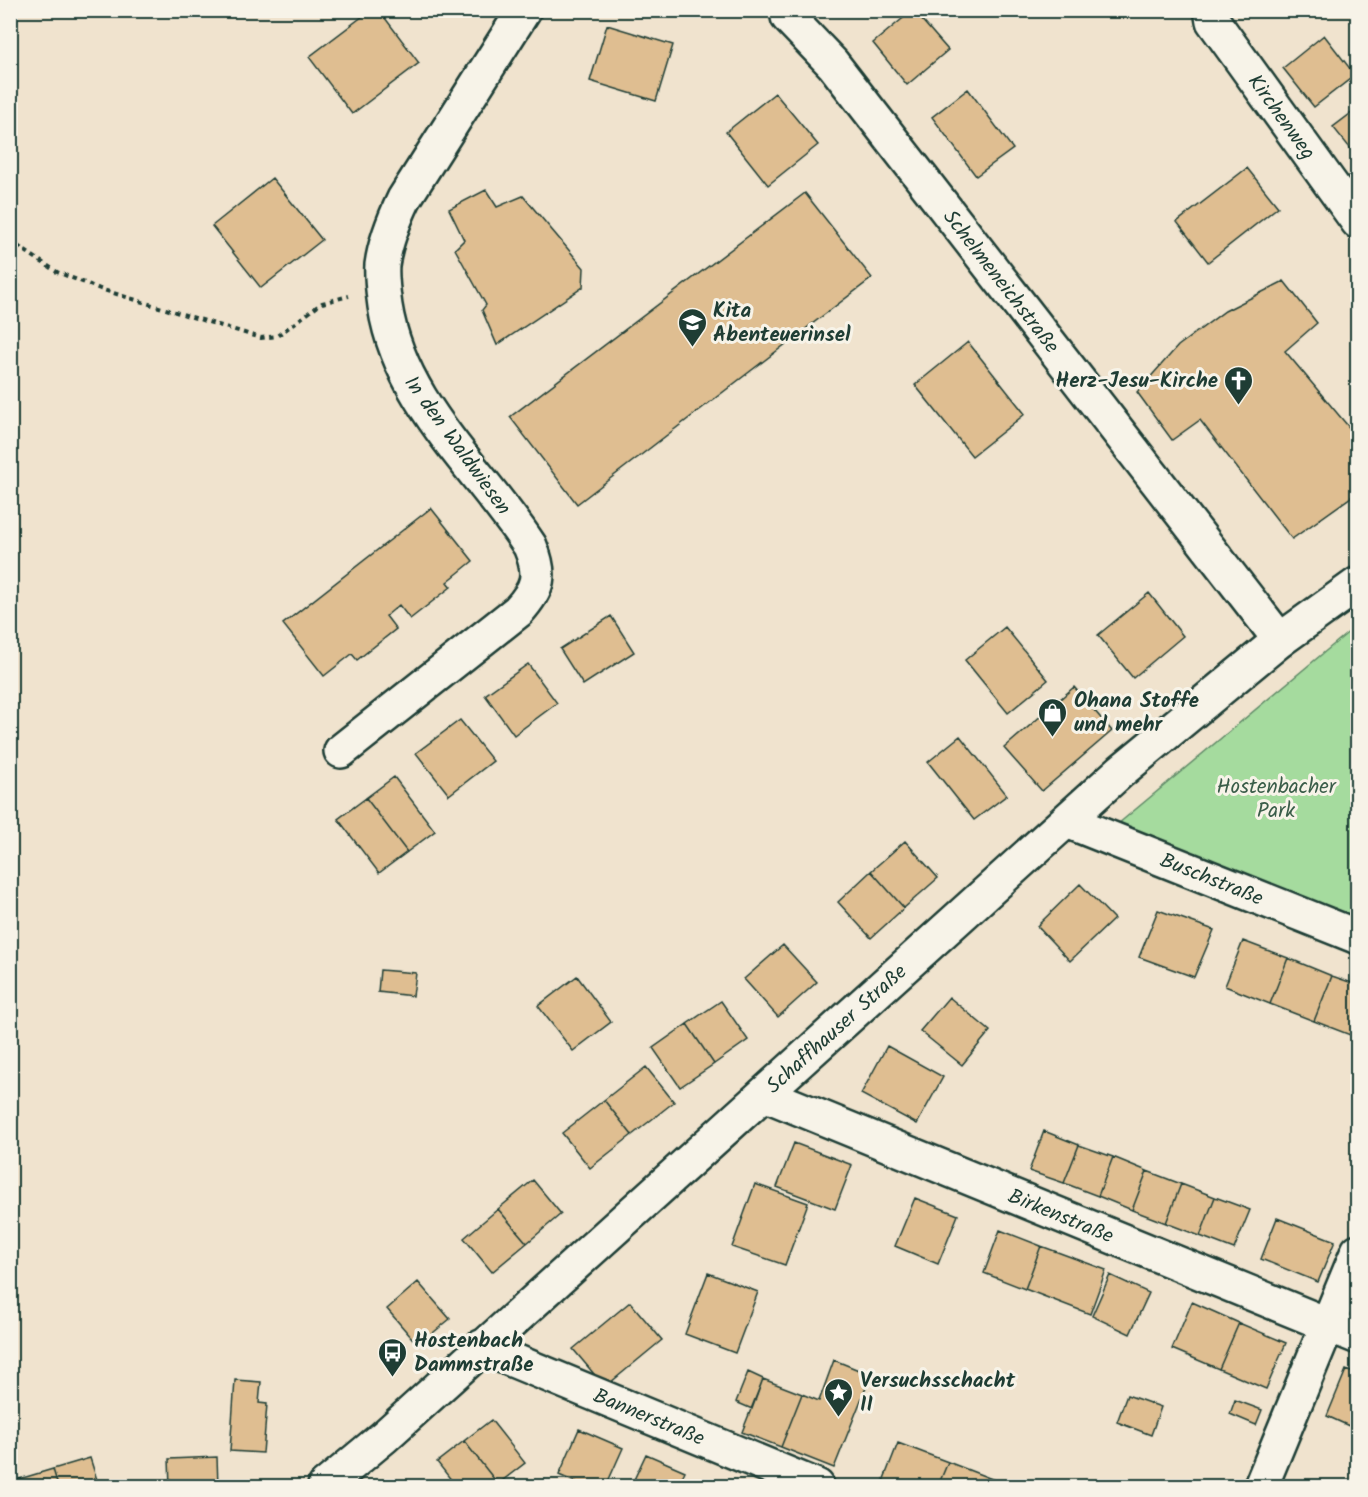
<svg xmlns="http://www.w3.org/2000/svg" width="1368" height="1497" font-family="Kalam,sans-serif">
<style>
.green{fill:#a5db9e;stroke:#628c69;stroke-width:1.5}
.building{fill:#dfbe91;stroke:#1f3d34;stroke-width:1.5}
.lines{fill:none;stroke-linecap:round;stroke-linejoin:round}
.minor-casing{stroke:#1f3d34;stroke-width:38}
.path{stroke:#1f3d34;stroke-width:4;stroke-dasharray:4.5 4.5;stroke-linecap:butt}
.minor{stroke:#f7f3e8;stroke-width:33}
.labels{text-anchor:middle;stroke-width:6;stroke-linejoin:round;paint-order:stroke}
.street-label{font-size:21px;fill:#1f3d34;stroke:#f7f3e8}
.poi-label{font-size:21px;font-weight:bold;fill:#1f3d34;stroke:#f7f3e8;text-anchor:start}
.park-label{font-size:21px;fill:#3a5d49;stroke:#f7f3e8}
</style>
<rect width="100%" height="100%" fill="#f0e3ce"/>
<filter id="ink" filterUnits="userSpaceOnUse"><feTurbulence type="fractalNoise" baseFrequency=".0167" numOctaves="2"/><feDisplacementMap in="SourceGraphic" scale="12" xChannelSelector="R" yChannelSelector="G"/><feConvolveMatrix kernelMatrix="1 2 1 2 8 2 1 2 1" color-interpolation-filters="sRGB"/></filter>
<g filter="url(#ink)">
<path class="green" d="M1357,625V918L1118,824Z"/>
<path class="building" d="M371,10H379L419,63L352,114L309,57Z
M913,10L948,50L907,85L873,43Z
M607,25L673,45L656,101L590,81Z
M1324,35L1355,75L1314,107L1283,68Z
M968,89L1013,149L976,176L932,117Z
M775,93L818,145L768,185L726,132Z
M1358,108V158L1333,127Z
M1247,168L1278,207L1208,262L1177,222Z
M272,178L322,240L261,288L212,226Z
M486,190L497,207L523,196L584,268L583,287L497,345L482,310L486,305L455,249L464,240L449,209Z
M805,193L872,278L577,504L510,417Z
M1284,281L1317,323L1285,351L1358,438V492L1292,539L1200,420L1172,440L1137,392L1178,346L1225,311Z
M968,342L1025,414L972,456L915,385Z
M431,508L473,561L447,582L451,587L410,619L399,605L386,616L396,629L357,660L352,654L324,676L283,624Z
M1149,593L1183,636L1133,678L1098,635Z
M611,616L634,652L583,685L560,649Z
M1005,627L1048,680L1008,713L965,660Z
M528,664L557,703L514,735L485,695Z
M1074,687L1112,731L1042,791L1004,748Z
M460,720L493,761L449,795L416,753Z
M960,736L1007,795L974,820L928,762Z
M394,777L435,831L407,852L366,798Z
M366,798L407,852L379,873L338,819Z
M905,841L938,878L904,908L871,871Z
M871,871L904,908L871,938L838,902Z
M1080,884L1114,919L1070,961L1037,926Z
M1158,910L1214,930L1194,977L1139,957Z
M1243,941L1288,958L1270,1004L1225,986Z
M783,945L817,982L778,1017L744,979Z
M1288,958L1332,976L1314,1021L1270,1004Z
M380,970L416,973L413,996L378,992Z
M577,976L611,1022L573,1051L538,1006Z
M1332,976L1358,985V1038L1314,1021Z
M949,997L990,1031L962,1065L920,1031Z
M721,1001L748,1040L714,1064L687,1024Z
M687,1024L714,1064L680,1087L653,1048Z
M887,1046L943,1077L917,1124L861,1094Z
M646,1067L674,1102L632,1135L604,1100Z
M604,1100L632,1135L590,1168L562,1133Z
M1044,1131L1079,1145L1064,1183L1029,1171Z
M794,1143L852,1165L835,1209L777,1187Z
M1079,1145L1113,1157L1098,1196L1064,1183Z
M1113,1157L1147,1171L1132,1210L1098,1196Z
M1147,1171L1181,1184L1166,1223L1132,1210Z
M533,1180L561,1214L527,1243L498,1209Z
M755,1184L808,1203L785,1265L732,1247Z
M1181,1184L1215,1197L1200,1236L1166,1223Z
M1215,1197L1250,1210L1234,1249L1200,1236Z
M915,1198L958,1215L938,1264L895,1246Z
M498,1209L527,1243L492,1272L464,1238Z
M1277,1218L1335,1241L1318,1282L1261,1259Z
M1000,1230L1041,1246L1025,1289L984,1273Z
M1041,1246L1106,1270L1090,1314L1025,1289Z
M708,1273L758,1292L735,1353L685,1334Z
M1110,1275L1149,1293L1130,1334L1092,1316Z
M418,1282L450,1319L418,1345L387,1309Z
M630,1302L662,1340L605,1387L573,1349Z
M1192,1302L1239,1323L1219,1369L1172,1349Z
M1239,1323L1286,1343L1266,1389L1219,1369Z
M834,1360L871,1375L834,1468L781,1447L802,1394L819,1401Z
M1346,1370L1358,1375V1430L1327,1416Z
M748,1372L763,1379L752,1409L736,1402Z
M763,1379L802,1394L781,1447L742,1432Z
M235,1380L261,1382L259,1403L267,1404L263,1453L230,1451Z
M1127,1395L1161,1407L1151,1435L1117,1422Z
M1235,1400L1262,1410L1256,1425L1230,1414Z
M491,1420L525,1463L498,1484L464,1441Z
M579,1429L623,1448L606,1486H584L559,1475Z
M464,1441L498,1484L495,1486H456L437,1462Z
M898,1443L948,1462L938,1486H889L882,1484Z
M646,1454L685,1471L678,1486H631Z
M217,1457L218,1486H170L169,1459Z
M90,1458L99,1486H58L53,1469Z
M948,1462L997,1481L995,1486H938Z
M53,1469L58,1486H18L16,1480Z"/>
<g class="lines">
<defs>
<g id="minor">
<path id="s1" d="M1211,10L1213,21L1358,222"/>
<path id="s2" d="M788,17L833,64L1280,640"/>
<path d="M341,751L518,611C539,588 542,575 530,546C479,468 400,403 385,306C383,292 381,278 382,265C385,242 394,220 404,199L524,10"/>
<path id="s3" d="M1067,821L1358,937"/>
<path id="s4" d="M764,1094L1358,1337"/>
<path id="s5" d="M481,1347L817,1486"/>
<path id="s6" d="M325,1486L384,1437L1121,771L1280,640L1358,584"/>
<path d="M1261,1486L1358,1251"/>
</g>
</defs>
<use href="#minor" class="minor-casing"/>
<path class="path" d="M10,241L57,272L100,289L261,338L277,336L322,303L349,296"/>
<use href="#minor" class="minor"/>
</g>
</g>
<defs>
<symbol id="school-pin" viewBox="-11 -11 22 30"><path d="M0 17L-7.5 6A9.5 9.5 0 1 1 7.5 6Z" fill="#1f3d34" stroke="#f7f3e8"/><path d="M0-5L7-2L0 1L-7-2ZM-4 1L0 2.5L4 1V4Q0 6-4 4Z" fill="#fff"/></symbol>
<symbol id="church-pin" viewBox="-11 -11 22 30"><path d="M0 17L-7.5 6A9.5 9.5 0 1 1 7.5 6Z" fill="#1f3d34" stroke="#f7f3e8"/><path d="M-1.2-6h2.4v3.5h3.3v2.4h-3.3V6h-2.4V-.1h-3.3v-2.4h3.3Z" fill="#fff"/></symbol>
<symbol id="shop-pin" viewBox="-11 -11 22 30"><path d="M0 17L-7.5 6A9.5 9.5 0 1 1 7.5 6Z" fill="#1f3d34" stroke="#f7f3e8"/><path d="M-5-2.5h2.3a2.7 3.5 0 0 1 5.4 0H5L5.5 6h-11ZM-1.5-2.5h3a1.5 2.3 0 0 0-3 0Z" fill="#fff"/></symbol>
<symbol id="bus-pin" viewBox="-11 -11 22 30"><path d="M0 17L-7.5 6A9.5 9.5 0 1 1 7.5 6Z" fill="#1f3d34" stroke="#f7f3e8"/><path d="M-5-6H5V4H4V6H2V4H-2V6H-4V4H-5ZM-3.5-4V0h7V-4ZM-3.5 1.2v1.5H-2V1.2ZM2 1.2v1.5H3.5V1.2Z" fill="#fff"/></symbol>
<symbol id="sight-pin" viewBox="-11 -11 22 30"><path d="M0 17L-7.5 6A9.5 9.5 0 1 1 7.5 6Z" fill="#1f3d34" stroke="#f7f3e8"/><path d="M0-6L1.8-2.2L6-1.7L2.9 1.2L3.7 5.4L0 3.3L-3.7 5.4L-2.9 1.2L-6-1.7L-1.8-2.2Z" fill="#fff"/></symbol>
</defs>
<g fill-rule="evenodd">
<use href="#school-pin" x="676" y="306" width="33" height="45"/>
<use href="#church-pin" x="1222" y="364" width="33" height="45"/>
<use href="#shop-pin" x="1036" y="696" width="33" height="45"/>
<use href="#bus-pin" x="376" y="1336" width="33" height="45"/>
<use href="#sight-pin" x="822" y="1376" width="33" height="45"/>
</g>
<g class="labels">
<g class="street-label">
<text dy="7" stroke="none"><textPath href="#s1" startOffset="129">Kirchenweg</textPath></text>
<text dy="7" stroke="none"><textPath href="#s2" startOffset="340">Schelmeneichstraße</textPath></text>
<text transform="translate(458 445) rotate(54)" y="7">In den Waldwiesen</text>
<text dy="7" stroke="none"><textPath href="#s3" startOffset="156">Buschstraße</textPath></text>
<text dy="7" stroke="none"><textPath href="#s6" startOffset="686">Schaffhauser Straße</textPath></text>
<text dy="7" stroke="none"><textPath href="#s4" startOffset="321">Birkenstraße</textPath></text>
<text dy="7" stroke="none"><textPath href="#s5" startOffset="182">Bannerstraße</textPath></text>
</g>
<g class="poi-label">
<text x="713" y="317">Kita<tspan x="713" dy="24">Abenteuerinsel</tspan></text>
<text x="1218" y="387" text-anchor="end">Herz-Jesu-Kirche</text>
<text x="1074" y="707">Ohana Stoffe<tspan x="1074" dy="24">und mehr</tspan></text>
<text x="414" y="1347">Hostenbach<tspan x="414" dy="24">Dammstraße</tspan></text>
<text x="860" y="1387">Versuchsschacht<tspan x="860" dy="24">II</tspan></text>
</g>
<g class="park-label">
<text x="1276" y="793">Hostenbacher<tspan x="1276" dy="24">Park</tspan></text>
</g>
</g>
<rect width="1368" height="1497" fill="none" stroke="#f7f3e8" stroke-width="36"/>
<rect x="18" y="18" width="1332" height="1461" fill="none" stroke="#1f3d34" stroke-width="2" filter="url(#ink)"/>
</svg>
